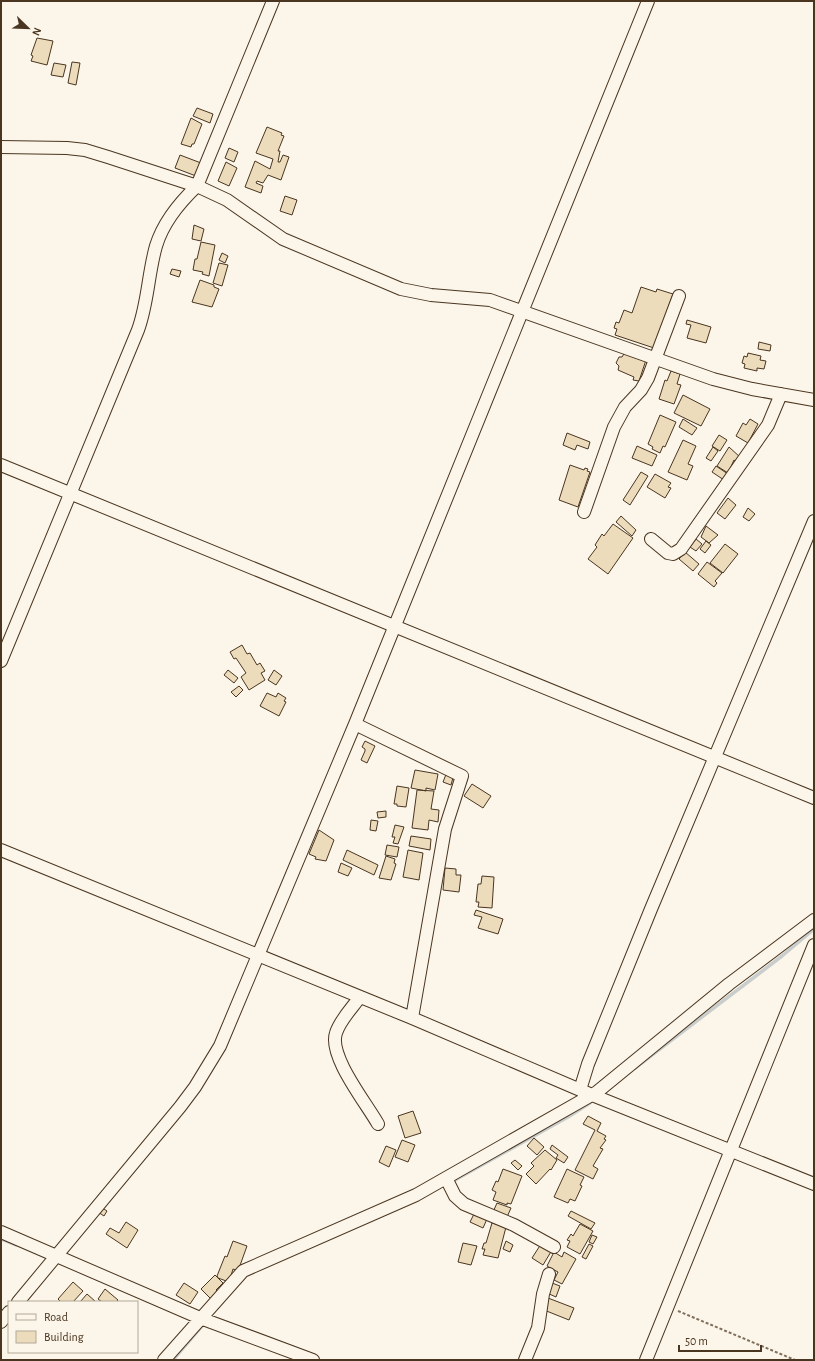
<svg xmlns="http://www.w3.org/2000/svg" width="815" height="1361" font-family="'Alegreya Sans',sans-serif">
<style>
.lines{fill:none;stroke-linecap:round;stroke-linejoin:round}
.stream{stroke:#c9cecd;stroke-width:3.5}
.building{fill:#ecdcbc;stroke:#4a3520}
.minor-casing{stroke:#4a3520;stroke-width:14}
.path{stroke:#7f6f5c;stroke-width:2;stroke-dasharray:3 2;stroke-linecap:butt}
.minor{stroke:#fbf6e9;stroke-width:12}
</style>
<rect width="100%" height="100%" fill="#fbf6e9"/>
<g class="lines">
<path class="stream" d="M635,1068L782,956L814,929
M455,1180L568,1117L590,1103
M1,1239L16,1245
M173,1360L201,1327"/>
</g>
<path class="building" d="M37,38L53,41L47,65L31,61L33,56L31,55Z
M72,62L80,63L76,85L68,83Z
M54,63L66,65L63,77L51,75Z
M197,108L213,114L210,123L193,116Z
M191,118L202,124L194,144H192L191,147L181,144Z
M267,127L282,133L281,135L284,136L278,151H280L278,162H280L283,155L289,157L281,180L268,175L263,183L257,181L256,183L263,186L261,193L245,187L255,161L270,169L273,159L256,153Z
M229,148L238,152L234,162L225,158Z
M180,155L201,163L196,176L175,168Z
M226,162L237,168L229,186L218,181Z
M285,196L297,200L292,215L280,211Z
M194,225L204,229L201,241L192,239Z
M201,242L215,245L209,276L202,274L203,272L193,270L195,259H197Z
M222,253L228,256L225,263L219,260Z
M219,263L228,265L222,286L213,283Z
M172,269L181,271L179,277L170,274Z
M200,280L214,285V287L219,289L212,307L192,302Z
M641,287L656,292L657,289L673,294L654,348L615,335L617,329L614,328L616,322L619,323L624,310L632,313Z
M687,320L711,327L706,343L687,338L691,325L686,324Z
M759,342L771,345L770,351L758,349Z
M625,352L646,360L639,381L633,380L634,377L618,370L619,366L616,363L619,357H622Z
M748,353L761,356L760,360L766,361L764,369L757,368V371L744,368L745,364L742,363L744,356L747,357Z
M671,371L680,374L677,384L681,385L674,404L659,399L665,380L667,381Z
M683,395L710,409L701,426L674,413Z
M660,415L676,422L665,447L663,446L660,453L652,449L653,447L648,444Z
M683,419L697,428L692,435L679,427Z
M750,419L758,424L748,443L736,436L743,423L746,425Z
M567,433L590,442L588,449L577,445L575,450L563,445Z
M719,435L727,440L720,451L712,446Z
M683,440L696,446L688,464L693,466L687,480L668,472Z
M637,446L657,455L652,466L632,458Z
M713,447L718,451L711,461L706,458Z
M729,447L741,458L738,463L734,460L728,473L717,466Z
M570,465L584,470L585,468L588,469L587,471L590,472L578,507L559,500Z
M716,466L728,474L724,480L712,472Z
M641,472L648,476L630,505L623,500Z
M655,474L671,483L668,487L671,488L665,498L647,487Z
M728,498L736,505L725,519L717,513Z
M748,508L755,514L749,521L743,517Z
M621,516L636,530L632,536L616,522Z
M613,524L633,538L608,574L588,559L597,547L595,545L602,534L604,536Z
M706,526L718,535L709,543L701,537Z
M696,539L702,544L696,551L690,547Z
M706,541L711,545L705,553L700,549Z
M725,544L738,554L723,573L710,563Z
M685,552L699,564L693,571L679,559Z
M707,562L722,573L715,581L717,583L714,587L698,574Z
M242,645L247,654L250,653L257,665L260,663L265,671L261,673L265,680L249,690L241,677L246,673L236,658L234,659L230,652Z
M228,670L238,678L234,683L224,675Z
M274,670L282,676L276,685L268,680Z
M239,686L243,690L236,697L231,692Z
M267,693L276,697L278,693L286,698L284,701L286,702L279,716L260,706Z
M365,741L375,746L367,763L361,760L365,751V749L362,747Z
M415,770L438,774L435,790L426,788V791L411,788Z
M447,772L454,774L451,785L443,782Z
M472,784L491,796L483,808L464,796Z
M397,786L409,788L406,807L397,806V804H394Z
M417,790L434,791L431,809L439,810L438,822L429,820L428,830L412,828Z
M386,811V817L378,818L377,812Z
M371,820L378,821L376,831L370,830Z
M395,825L404,827L398,844L393,843L395,837H392Z
M319,830L334,840L326,861L315,859L316,857L309,854Z
M411,836L431,839L430,850L409,846Z
M387,845L399,847L397,857L385,855Z
M347,850L378,865L374,875L343,860Z
M408,850L423,853L419,880L403,877Z
M386,856L395,859L394,863L396,864L391,880L379,878Z
M341,863L352,868L348,876L338,872Z
M445,868L456,869V875H461L459,892L443,890Z
M482,876L494,877L492,908L478,907L479,902H476L478,884H481Z
M476,910L503,919L498,934L478,928L482,917L474,915Z
M413,1111L421,1133L405,1138L398,1116Z
M588,1116L601,1123L597,1131L606,1136L604,1139L606,1140L600,1148L603,1149L593,1166L598,1169L593,1179L575,1170L595,1130L583,1124Z
M534,1138L544,1147L537,1155L527,1146Z
M402,1140L415,1145L408,1162L395,1157Z
M552,1145L568,1157L564,1163L556,1158L558,1155L550,1149Z
M386,1146L396,1150L389,1167L379,1162Z
M545,1150L557,1160L551,1170L550,1169L536,1184L526,1174L534,1166L531,1163Z
M515,1160L522,1166L518,1170L511,1163Z
M503,1169L522,1176L511,1204L507,1203V1205L493,1200L496,1192L492,1190L496,1181L498,1182Z
M567,1169L584,1177L580,1185L582,1186L575,1201L570,1199L568,1203L554,1197Z
M497,1203L511,1208L507,1217L493,1212Z
M101,1207L107,1211L104,1216L98,1212Z
M571,1211L595,1223L591,1229L568,1216Z
M474,1214L487,1219L483,1228L470,1222Z
M126,1222L138,1230L127,1248L106,1234L110,1228L119,1233Z
M492,1223L506,1227L498,1258L483,1255L485,1249H482L484,1243H486Z
M580,1224L593,1231L580,1254L567,1247L570,1241L567,1240L571,1234L573,1236Z
M592,1235L597,1237L593,1244L589,1242Z
M233,1241L247,1246L238,1271L233,1269L229,1282L218,1278L217,1276L225,1256L227,1257Z
M506,1241L513,1245L510,1252L503,1249Z
M463,1243L477,1246L471,1265L458,1262Z
M541,1244L552,1250L543,1265L532,1258Z
M589,1244L593,1246L586,1259L582,1257Z
M554,1252L562,1257L564,1252L576,1259L562,1284L554,1280L558,1272L547,1266Z
M215,1275L223,1283L216,1290L218,1292L211,1299L201,1289Z
M73,1282L83,1291L73,1302H61L58,1299Z
M184,1283L198,1292L190,1304L176,1295Z
M552,1283L560,1286L556,1297L547,1293Z
M105,1289L118,1300L116,1302H102L98,1299Z
M87,1294L96,1302H80Z
M548,1298L574,1308L569,1320L544,1310Z"/>
<g class="lines">
<defs>
<path id="minor" d="M1,147L67,148L85,150L108,157L197,186L227,200L283,239L401,289L431,295L490,300L713,379L752,389L814,400
M1,465L814,798
M584,512L614,427L625,407L641,390L648,378L679,296
M651,539L668,553L673,554L681,549L768,425L781,394
M1,661L138,330C148,303 148,274 156,246C163,223 179,203 197,186L273,1
M355,724L462,776L445,829L412,1018
M1,850L412,1018L592,1095L814,1184
M360,997C352,1008 340,1020 336,1033C328,1056 367,1104 378,1124
M580,1090L588,1064L651,909L814,521
M446,1178L455,1196L464,1204L514,1225L554,1247
M1,1232L200,1318L313,1360
M18,1302L180,1107L195,1087L220,1046L355,724L648,1
M1,1322L9,1312
M164,1360L243,1271L416,1195L597,1092L729,984L814,920
M525,1360L538,1328L543,1294L549,1274
M646,1360L814,945"/>
</defs>
<use href="#minor" class="minor-casing"/>
<path class="path" d="M678,1311L795,1360"/>
<use href="#minor" class="minor"/>
</g>
<rect width="815" height="1361" fill="none" stroke="#4a3520" stroke-width="4"/>
<rect x="8" y="1301" width="130" height="52" fill="#fbf6e9" stroke="#b4a999"/>
<rect x="16" y="1314" width="20" height="6" fill="#fbf6e9" stroke="#b4a999"/>
<text x="44" y="1321" font-size="12" fill="#4a3520">Road</text>
<rect x="16" y="1331" width="20" height="12" fill="#ecdcbc" stroke="#b4a999"/>
<text x="44" y="1341" font-size="12" fill="#4a3520">Building</text>
<g transform="translate(28 28) rotate(113)" stroke="#fbf6e9" stroke-width="3" paint-order="stroke">
<path d="M0-3L7 15L0 10L-7 15Z" fill="#4a3520"/>
<text y="-6" font-size="11" font-weight="bold" text-anchor="middle" fill="#4a3520">N</text>
</g>
<path d="M679 1345v6h82v-6" fill="none" stroke="#4a3520" stroke-width="2"/>
<text x="685" y="1345" font-size="12" fill="#4a3520" stroke="#fbf6e9" stroke-width="3" paint-order="stroke">50 m</text>
</svg>
